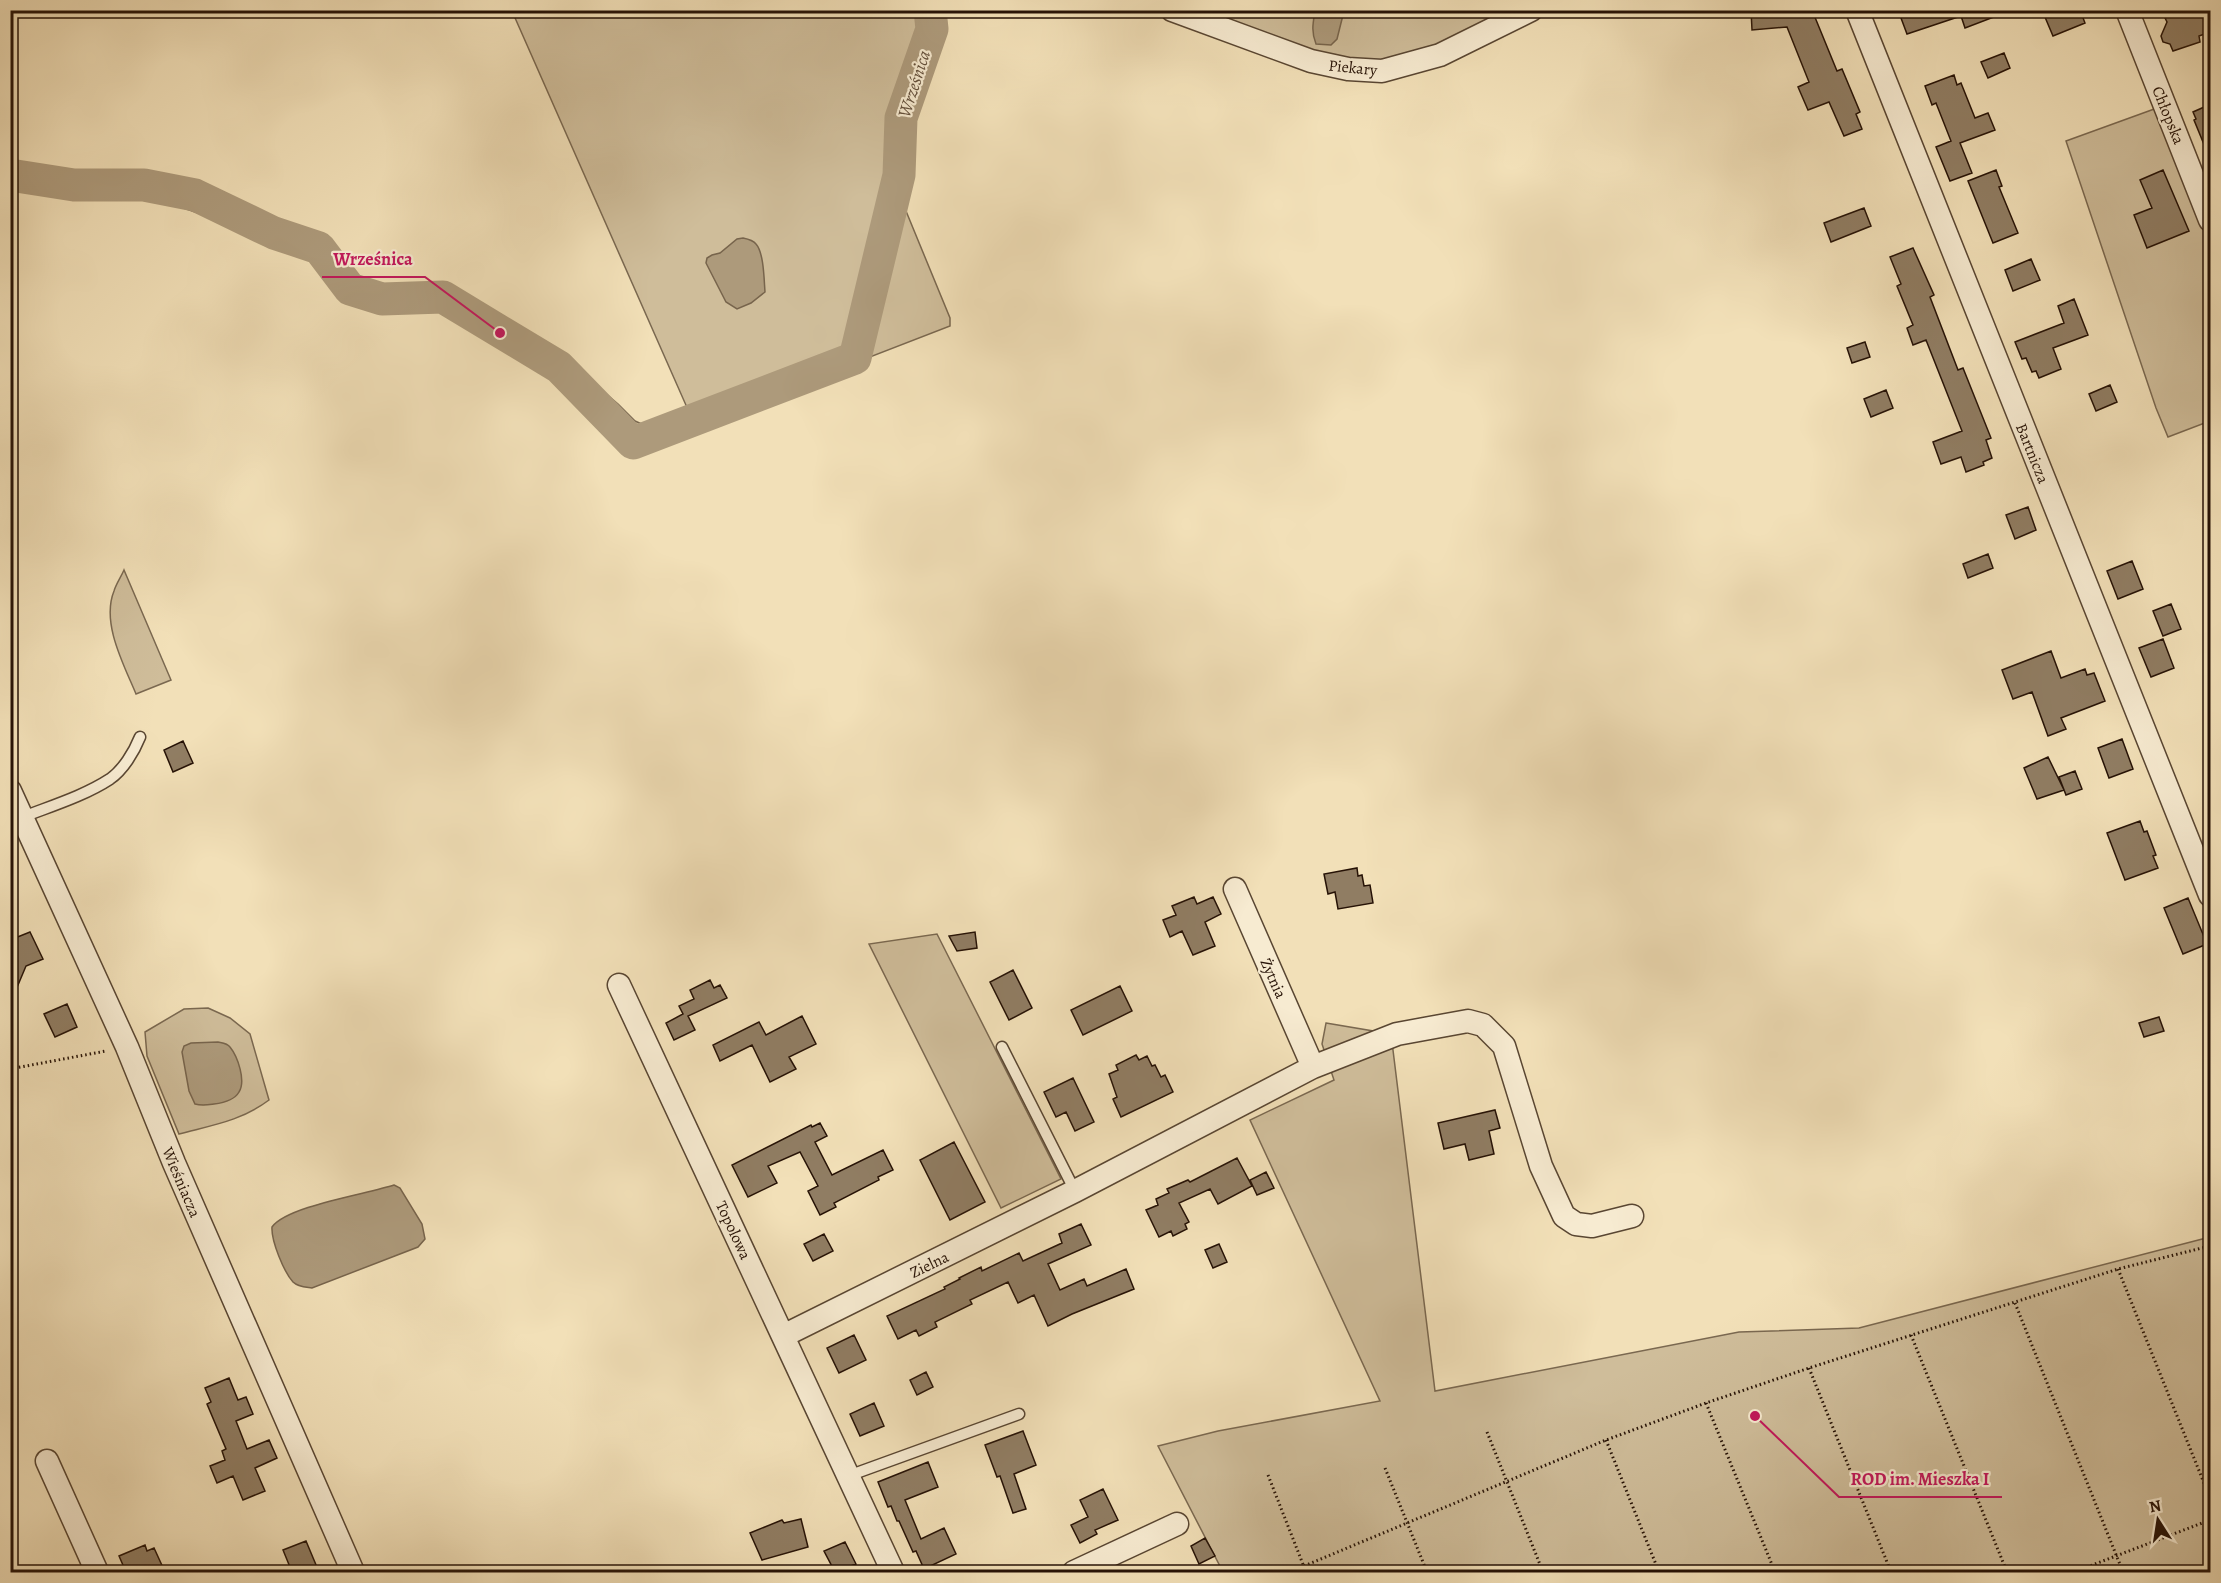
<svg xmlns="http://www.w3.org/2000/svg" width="2221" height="1583" font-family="Alegreya,serif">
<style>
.green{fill:#cfbd9a;stroke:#7a6850;stroke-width:1.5}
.water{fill:#ad9a7b;stroke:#77644c;stroke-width:1.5}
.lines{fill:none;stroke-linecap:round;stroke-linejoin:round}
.river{stroke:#ad9a7b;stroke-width:33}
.building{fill:#907d63;stroke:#261206;stroke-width:1.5}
.service-casing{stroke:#594632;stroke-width:13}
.minor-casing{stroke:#594632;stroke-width:25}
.path{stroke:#261206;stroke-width:3;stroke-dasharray:1.5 3;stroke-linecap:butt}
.service{stroke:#f7ebd1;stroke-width:10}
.minor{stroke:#f7ebd1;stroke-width:22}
.labels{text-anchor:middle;stroke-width:4.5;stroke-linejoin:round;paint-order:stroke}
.street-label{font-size:16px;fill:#261206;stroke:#f7ebd1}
.water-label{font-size:18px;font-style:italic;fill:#634f3b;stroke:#f7ebd1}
.leader{fill:none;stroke:#c2185b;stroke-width:2}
.callout-dot{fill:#c2185b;stroke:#f7ebd1;stroke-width:2}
.callout-label{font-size:18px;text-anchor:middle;font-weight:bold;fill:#c2185b;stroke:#f7ebd1;stroke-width:4.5;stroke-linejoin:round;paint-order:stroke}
</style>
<rect width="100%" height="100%" fill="#f2e0b8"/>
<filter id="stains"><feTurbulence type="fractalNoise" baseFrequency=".00333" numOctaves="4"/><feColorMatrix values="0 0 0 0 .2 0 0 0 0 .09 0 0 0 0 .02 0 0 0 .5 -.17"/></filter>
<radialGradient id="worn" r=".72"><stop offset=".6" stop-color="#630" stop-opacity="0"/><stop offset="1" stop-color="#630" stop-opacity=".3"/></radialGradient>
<path class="green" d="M512,11H935L937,28L912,96L908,88L896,117L895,174L889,199L899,194L950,318V326L635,448L555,371L440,302L380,304L345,292L316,253L154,198L78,194L11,183L10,165L86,177H161L181,182L313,238L321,244L353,284L367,291L438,288L453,291L556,351L618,404L635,421L644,425H653L689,412Z
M1194,11H1514L1411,58L1347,62Z
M2157,108L2210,244V421L2168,437L2156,408L2066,141Z
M124,570L171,680L136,694C124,665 101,623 114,591C116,584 121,577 124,570Z
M937,934L1061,1179L1001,1208L869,944Z
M208,1008L230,1018L250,1034L269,1100C241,1121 213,1125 179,1134L147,1056L145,1032L184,1009Z
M1326,1023L1391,1034L1435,1391L1739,1332L1859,1328L2210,1237V1572H1223L1158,1446L1218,1431L1380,1401L1250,1120L1334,1080L1322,1044Z"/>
<path class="water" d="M1315,11H1344L1337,39L1331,45L1316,44C1311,32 1313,23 1315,11Z
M743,238C748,239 753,240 756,244C764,253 764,280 765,292L751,303L737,309L726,302L706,263L707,258L712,255L720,253L737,239Z
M218,1042C223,1043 227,1043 230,1047C238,1057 246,1081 239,1092C234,1101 222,1103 214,1104C207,1105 202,1106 195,1104L189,1091L182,1052L184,1046L191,1043Z
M394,1185L400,1188L422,1224L425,1239L418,1247L312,1288C305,1287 298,1287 293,1282C284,1272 271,1241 272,1227C287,1206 367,1194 394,1185Z"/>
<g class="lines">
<path class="river" d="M10,175L74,185H144L195,195L274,233L319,248L350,289L382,299L443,297L559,367L633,443L855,358L899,175L901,118L932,29L930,10"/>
</g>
<path class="building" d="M1751,10H1812L1837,71L1842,69L1860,112L1856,114L1862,129L1844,136L1829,102L1808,110L1798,87L1809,82L1787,27L1752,30Z
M1898,10H2007V12L1965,28L1961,16L1907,34Z
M2042,10H2080L2085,23L2053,36Z
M2187,10H2211L2210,32L2199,36L2200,42L2173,51L2170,44L2163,42L2161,36L2167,22L2165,18Z
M2004,53L2010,68L1988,78L1981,62Z
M1954,75L1957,85L1961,83L1975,118L1988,113L1995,130L1960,143L1972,173L1950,181L1936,147L1951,141L1936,103L1932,105L1925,86Z
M2211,104V159H2210L2194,120L2196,119L2193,112Z
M1996,170L2002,186L1999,187L2018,233L1993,243L1968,181Z
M2163,170L2189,231L2147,248L2134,215L2152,208L2140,180Z
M1864,208L1871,226L1831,242L1824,223Z
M1913,248L1934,295L1930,297L1958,370L1963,368L1991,438L1986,440L1992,458L1983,462L1984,465L1966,472L1961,457L1941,464L1933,442L1962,431L1926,340L1913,345L1907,328L1913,325L1897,286L1901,284L1890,257Z
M2031,259L2040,280L2013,291L2005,270Z
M2074,299L2088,335L2053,348L2061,369L2039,378L2036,371L2032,372L2026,358L2022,359L2015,342L2064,323L2058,306Z
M1865,342L1870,357L1852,363L1847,348Z
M2110,385L2117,402L2096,411L2089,394Z
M1886,390L1893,408L1871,417L1864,399Z
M2028,507L2036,530L2015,539L2006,515Z
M1988,554L1993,568L1968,578L1963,564Z
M2132,561L2143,589L2118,599L2107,571Z
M2171,604L2181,629L2163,636L2153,611Z
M2163,639L2174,668L2151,677L2139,648Z
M2051,651L2061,678L2085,669L2087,675L2094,673L2105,701L2061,718L2066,729L2048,736L2032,692L2013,699L2002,670Z
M2122,739L2133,769L2109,778L2098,748Z
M183,741L193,763L173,772L164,750Z
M2048,757L2064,790L2037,799L2024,768Z
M2075,771L2082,789L2066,795L2059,777Z
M2140,821L2144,832L2147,831L2156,855L2153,856L2158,868L2125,880L2107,833Z
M1357,868L1358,876L1362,875L1364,886L1370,885L1373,903L1338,909L1335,892L1328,894L1324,874Z
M1194,897L1197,904L1213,897L1221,914L1205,922L1215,946L1193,955L1182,931L1170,937L1163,920L1176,915L1172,906Z
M2188,898L2207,944L2183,954L2164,908Z
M30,932L43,959L26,966L10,1004V940Z
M975,932L977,948L957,951L949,936Z
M1013,970L1032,1008L1009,1020L990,982Z
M710,980L714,988L720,985L727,998L688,1016L695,1030L674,1040L666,1023L683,1014L679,1006L694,999L690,990Z
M1120,986L1132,1011L1083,1035L1071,1010Z
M67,1004L77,1027L55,1037L44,1014Z
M802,1016L816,1044L789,1057L796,1069L770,1082L752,1045L720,1061L713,1045L759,1022L766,1035Z
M2159,1017L2164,1031L2144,1037L2139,1023Z
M1136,1055L1139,1060L1147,1056L1152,1066L1155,1065L1161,1077L1165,1075L1173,1092L1121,1117L1113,1099L1117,1097L1109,1074L1118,1070L1116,1065Z
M1073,1078L1094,1122L1075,1131L1066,1112L1056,1117L1044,1092Z
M1495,1110L1500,1128L1489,1131L1494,1154L1469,1160L1465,1144L1444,1149L1438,1123Z
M820,1123L827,1136L815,1142L832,1175L883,1150L893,1170L878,1177L879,1180L834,1203L836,1207L820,1215L808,1191L818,1186L800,1152L768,1166L777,1183L748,1197L732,1165L811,1125L812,1127Z
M954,1142L985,1202L950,1220L920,1160Z
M1237,1158L1252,1186L1218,1204L1210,1189L1179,1203L1189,1222L1185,1224L1187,1229L1173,1236L1171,1231L1159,1237L1146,1210L1158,1205L1156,1199L1169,1193L1167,1189L1188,1180L1190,1182Z
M1266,1172L1274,1188L1257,1195L1250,1180Z
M1081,1224L1091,1245L1048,1264L1060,1290L1084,1279L1087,1286L1126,1269L1134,1289L1072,1314L1048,1326L1034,1295L1018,1303L1008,1282L970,1300L972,1304L935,1322L937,1327L919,1336L916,1330L898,1339L887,1316L945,1289L944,1287L960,1279L959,1278L981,1267L982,1271L1019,1253L1023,1261L1062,1243L1059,1234Z
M824,1234L833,1251L813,1261L804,1244Z
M1219,1244L1227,1262L1213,1268L1205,1250Z
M854,1335L866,1360L839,1373L827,1348Z
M926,1372L933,1387L917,1395L910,1380Z
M229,1378L238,1400L246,1397L253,1414L236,1421L247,1449L269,1440L277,1458L255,1468L265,1491L243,1500L233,1476L217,1483L210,1466L225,1460L222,1451L226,1449L207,1404L211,1402L205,1388Z
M874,1403L884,1426L860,1436L850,1414Z
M1023,1431L1036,1465L1014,1474L1026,1509L1013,1513L1000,1476L997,1477L985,1445Z
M928,1462L938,1487L905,1500L921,1539L944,1528L956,1554L924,1569L916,1551L913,1552L899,1521H897L891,1506L888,1507L878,1482Z
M1103,1489L1118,1520L1095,1530L1097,1534L1080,1543L1071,1525L1088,1517L1080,1500Z
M801,1519L808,1547L762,1560L750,1533L782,1520L784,1523Z
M1205,1538L1215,1556L1199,1564L1191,1546Z
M306,1541L319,1572H292L283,1550Z
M845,1542L856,1564L835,1572L824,1551Z
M145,1545L147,1551L154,1548L165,1572H126L119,1556Z"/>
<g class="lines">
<defs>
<path id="service" d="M23,817C51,806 84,796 110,779C123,770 134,752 140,737
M1002,1047L1075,1191
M848,1476L1019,1414"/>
<path id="minor" d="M1172,10L1311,61L1348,69L1382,71L1440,55L1531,10
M1857,10L2210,895
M2127,10L2210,220
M10,791L127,1047L174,1163L353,1572
M1235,889L1313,1067
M619,985L893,1572
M783,1336L1075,1191L1313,1067L1397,1034L1468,1021L1483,1025L1504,1046L1541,1166L1564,1216L1576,1224L1592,1226L1632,1216
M47,1461L97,1572
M1074,1572L1177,1524"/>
</defs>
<use href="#service" class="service-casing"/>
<use href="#minor" class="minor-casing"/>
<path class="path" d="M10,1069L106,1051
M2118,1269L2210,1498
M2015,1303L2123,1572
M1911,1335L2007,1572
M1809,1368L1891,1572
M1706,1403L1775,1572
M1487,1432L1543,1572
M1606,1440L1659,1572
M1385,1468L1427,1572
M1268,1475L1306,1572
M1304,1566L1606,1440L1706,1403L1809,1368L2118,1269L2210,1246
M2074,1572L2210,1520"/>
<use href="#service" class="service"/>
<use href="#minor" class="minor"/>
</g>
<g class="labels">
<g class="street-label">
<text transform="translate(1353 67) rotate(6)" y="6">Piekary</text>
<text transform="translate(2169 115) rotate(68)" y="6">Chłopska</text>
<text transform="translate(2033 453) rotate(68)" y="6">Bartnicza</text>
<text transform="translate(1274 978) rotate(66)" y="6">Żytnia</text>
<text transform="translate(182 1182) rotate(67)" y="6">Wieśniacza</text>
<text transform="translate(734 1230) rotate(65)" y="6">Topolowa</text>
<text transform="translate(929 1264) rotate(-26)" y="6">Zielna</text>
</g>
<g class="water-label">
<text transform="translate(914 84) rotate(-72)" y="6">Wrześnica</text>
</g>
</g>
<path class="leader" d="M500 333L425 277H322M1755 1416L1839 1497H2002"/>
<g class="callout-dot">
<circle cx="500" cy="333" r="6"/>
<circle cx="1755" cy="1416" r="6"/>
</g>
<g class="callout-label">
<text x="373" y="265">Wrześnica</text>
<text x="1920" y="1485">ROD im. Mieszka I</text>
</g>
<rect width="2221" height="1583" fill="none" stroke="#f2e0b8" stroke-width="36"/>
<rect x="12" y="12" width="2197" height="1559" fill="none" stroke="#261206" stroke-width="3"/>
<rect x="18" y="18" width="2185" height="1547" fill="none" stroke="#261206" stroke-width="1.5"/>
<g transform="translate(2158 1520) rotate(348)" stroke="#f7ebd1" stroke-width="4.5" paint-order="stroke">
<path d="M0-4.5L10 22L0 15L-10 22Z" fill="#261206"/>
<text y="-9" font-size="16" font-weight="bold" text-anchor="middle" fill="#261206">N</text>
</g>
<rect width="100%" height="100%" filter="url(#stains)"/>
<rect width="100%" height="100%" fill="url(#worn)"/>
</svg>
